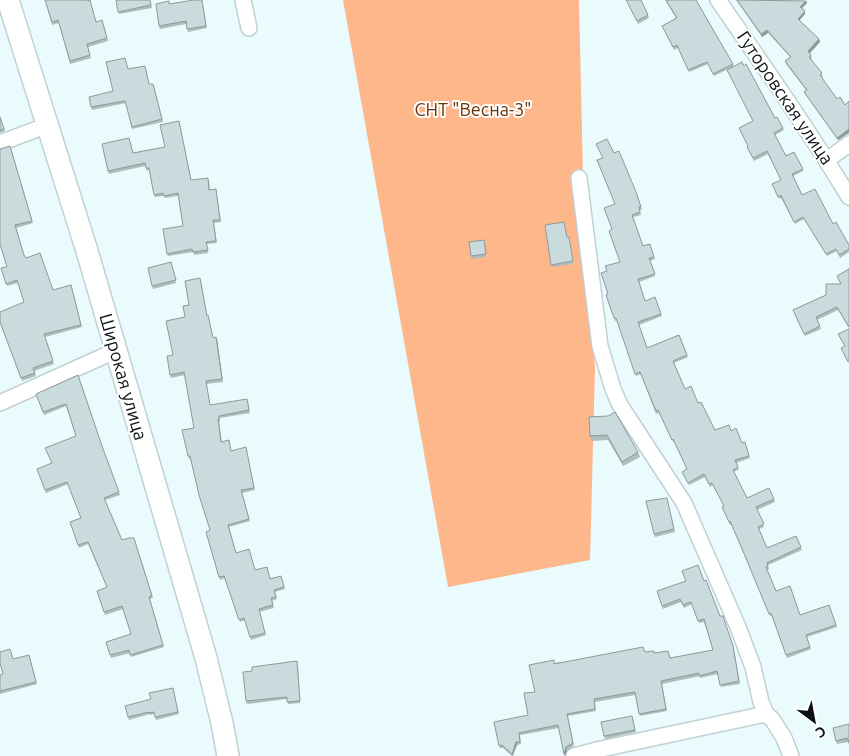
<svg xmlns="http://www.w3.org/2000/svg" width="849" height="756" font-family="Ubuntu,sans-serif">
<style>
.green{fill:#feb78a}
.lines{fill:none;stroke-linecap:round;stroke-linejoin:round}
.street-casing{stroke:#c0d1d3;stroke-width:18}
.secondary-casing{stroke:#c0d1d3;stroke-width:24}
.street{stroke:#fff;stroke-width:15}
.secondary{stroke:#fff;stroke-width:21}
.wall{fill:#aebcbe}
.shaded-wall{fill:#8d999b}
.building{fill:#cadbdd;stroke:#8d999b}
.labels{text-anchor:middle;stroke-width:4;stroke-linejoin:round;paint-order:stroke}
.street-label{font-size:18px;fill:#0c1213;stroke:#fff}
.park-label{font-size:18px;fill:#693408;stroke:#fff}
</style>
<rect width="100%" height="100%" fill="#e9fbfc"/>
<path class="green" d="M343,0H579L583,178L595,368L590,560L448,587Z"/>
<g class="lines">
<defs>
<path id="street" d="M243,0L249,28
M718,0C763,65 808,129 849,197
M0,143L48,125
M827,160L849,144
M579,178L600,346L613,389L620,405L684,503L738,627L753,667L761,702L766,714L772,719L784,738L791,756
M0,403L115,351
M574,756L601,749L766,714"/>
<path id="secondary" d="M8,0L87,251L206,658L222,723L228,756"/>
</defs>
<use href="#street" class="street-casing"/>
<use href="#secondary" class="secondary-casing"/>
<use href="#street" class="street"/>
<use href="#secondary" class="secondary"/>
</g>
<path class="wall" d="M45,0L97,22L102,20L108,41L88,47L91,58L70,64L59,23L52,25Z
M116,0H150L152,8L119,14Z
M202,0L207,28L188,32L186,24L160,29L159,26L169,4Z
M626,0L648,15L649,18L638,24Z
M665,0H696L734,66L714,76L708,64L689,72L678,48L674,50L662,26L676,18Z
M736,0L806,1L807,3L802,8L805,11V14L799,20L819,39L820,42L810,53L812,58L811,59L823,76L821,77L837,99L845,105L849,101V133L838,140L805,94L804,92L806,90L786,64L785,61L790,57L768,33L762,37Z
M146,68L149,84L154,86L163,122L132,129L126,103L92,110L91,107L113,91L128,69Z
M0,116L5,131L0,133Z
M775,118L783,128L784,130L775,135L786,156L803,169V171L793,176L802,195L833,224L849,245V252L840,258L837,251L827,256L804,219L795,224L781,198L779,199L772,184L781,180L768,154L754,161L747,147Z
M179,121L191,180L209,181L210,190L216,189L221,222L214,223L217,243L207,244L208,253L194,255L193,252L168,256L167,254L183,226L178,196L165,198L164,196L155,197L149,170L147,171L145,166L109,174L108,171L133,153L165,147Z
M10,146L33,223L16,228L24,255L53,290L71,285L82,327L45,337L54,364L34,371L36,376L22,381L0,322L24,302L18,283L7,286L1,268L7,267Z
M614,153L636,192L642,209L640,210L641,215L633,217L643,246L650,244L655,259L650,261L655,276L639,282L645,301L655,297L662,316L639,325L647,348L679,335L688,357L674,363L685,389L698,403L715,430L731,431L742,443L745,442L750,458L736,463L739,469L734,472L747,498L774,499L775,502L757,510L764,527L759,529L767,548L796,536L802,550L768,565L769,569L767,570L776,591L800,615L829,605L837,627L807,637L811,649L787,658L772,615L770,616L744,554L731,524L730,525L723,509L724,506L713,485L710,487L705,477L689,485L683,474L687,469L674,442H673L659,413L656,414L641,374L636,376L617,320L615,321L606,295L608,294L607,271L620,262L612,229L615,204Z
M565,225L567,237H569L570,239L573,264L552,267L551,265Z
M485,243L486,257L472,259L471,256Z
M171,262L176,283L153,289L152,286Z
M849,269V328L838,310L817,320L821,329L805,336L793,310L826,295L841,284L837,276Z
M201,281L207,316L208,315L209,318L213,338L216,337L217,339L223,382L206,384L210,405L248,401L250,413L220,418V422H219L222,442L230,443L231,451L246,450L255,490L242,493L250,521L229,527L236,553L255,570L270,579L281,576L285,589L275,592L277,599L272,601L274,608L259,612L266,635L251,640L245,620L240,622L225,578L220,580L206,532L210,530L190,458L189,459L188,456L194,428L185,375L171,378L170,375L173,355L189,305Z
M78,375L102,448L120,495L105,500L122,540L134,538L153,598L150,599L164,647L131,657L130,653L111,658L106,642L131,634L123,609L105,615L97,591L107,587L88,544L79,548L70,522L81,518L68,484L46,493L37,469L52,463L76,436L66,406L44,415L36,394Z
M589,417L638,452L640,457L623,466L608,440L592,441L590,436Z
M667,500L675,532L655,537L654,534Z
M704,581L720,616L734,649L740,684L721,687L718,674L700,678V676L662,684L667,711L640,716L635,695L595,702L596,711L568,716L574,746L567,750L565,756L559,728L520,735L521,744L517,745L513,756H512L503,748H500L499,746L528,715L535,692L554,663L645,652L654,653L668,651L670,658L713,650L704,622L699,623L692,604L684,608L681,602L663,609L657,591Z
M29,655L37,684L0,694V675L3,674L13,659Z
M298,664L300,703L288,704L287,699L247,704L246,701Z
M173,688L179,714L156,720L154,714L150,715V714L129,720L128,717L151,699Z
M632,716L636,732L605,739L604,736Z
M849,724V745L848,742L837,744L836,741Z"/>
<path class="shaded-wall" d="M806,1L807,3L801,9L800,7Z
M805,11V14L799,21L798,19Z
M767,30L768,33L762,37L761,34Z
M819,39L820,42L809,54L808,51Z
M849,129V133L838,140L837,138Z
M216,337L217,339L223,382L222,379Z
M516,742L517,745L512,756V754Z
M566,747L567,750L565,756L564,754Z"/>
<path class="building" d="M45,0H88V1L90,0L96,22L102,20L107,38L87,44L90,55L70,61L58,20L52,22Z
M116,0H150L151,5L118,12Z
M194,0H202L206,26L187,29L186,21L159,26L156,4L169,1V4Z
M626,0H641L648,15L637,21Z
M666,0H696L733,64L713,74L707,62L688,70L677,45L673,47L662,26L677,18Z
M737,0L806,1L800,7L805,11L798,19L819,39L808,51L811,55L809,57L822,73L820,75L837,99L840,97L845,105L849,101V129L837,138L804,92L807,90L785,61L791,57L767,30L761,34Z
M125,58L128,69L145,66L149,84H153L162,119L132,127L125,101L91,107L89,97L113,91L106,62Z
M742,62L744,66L746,64L775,118L777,117L783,128L774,133L786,156L794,152L803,169L792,174L802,195L815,189L833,224L836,222L849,245V249L839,255L836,249L826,254L803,217L794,222L781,195L778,197L772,184L781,180L767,151L753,158L747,147L748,146L739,128L753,121L727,70Z
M0,117L4,129L0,130Z
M179,121L191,180L208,178L209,190L216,189L220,220H213L216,241L206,242L208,250L193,252L192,249L167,254L163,229L183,226L178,193L164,196L163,193L154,195L149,168H146L145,163L108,171L102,144L129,138L133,153L165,147L160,125Z
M607,139L614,153L619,151L636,192L641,207H639L640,212L632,215L643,246L650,244L654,257L649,258L655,274L638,279L645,301L655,297L661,314L638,322L647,348L679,335L687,355L673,361L685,389L691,386L698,403L701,402L715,430L729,425L731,431L736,428L742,443L745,442L749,456L735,460L738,467L733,470L747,498L769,488L774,499L756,507L764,524L758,527L767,548L796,536L801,547L767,563L768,566L766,567L776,591L790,586L800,615L829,605L836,625L806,635L810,647L786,655L771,613L769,614L743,551L730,521L729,522L722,507L724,506L712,483L709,484L704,474L688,483L682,472L687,469L673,439L672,440L658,410L656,411L640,372L635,374L616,318H614L606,295L608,294L601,273L607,271L605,266L620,262L609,231L612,229L604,208L615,204L597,160L603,158L596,144Z
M10,146L32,221L15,225L24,255L26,258L40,253L53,290L71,285L81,325L44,334L53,361L33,368L35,373L21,378L0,322V312L24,302L17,280L6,284L1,268L7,267L0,244V149Z
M564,222L567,237H569L573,261L551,265L545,225Z
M484,240L486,254L471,256L469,242Z
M171,262L176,280L152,286L148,268Z
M849,269V327L837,307L816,317L820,326L804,334L793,310L826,295V284H841L837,276Z
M200,278L207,316L208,315L213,338L216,337L222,379L206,381L210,405L247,399L249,410L219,416V419H218L221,442L229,440L231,451L246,447L254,488L241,490L249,519L228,525L236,553L249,549L255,570L267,567L270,579L281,576L284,587L274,590L276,597L271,598L273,605L259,609L265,633L250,637L244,618L239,620L224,576L219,577L206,532L210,530L199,495L190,456H188L182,430L194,428L184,372L170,375L167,356L173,355L166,321L185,317L183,306L189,305L185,281Z
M849,329V361L848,362L841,348L845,346L838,334Z
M78,375L102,446L119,492L104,498L122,540L129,538H134L152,596L149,597L163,645L130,655L129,650L110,655L106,642L131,634L122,606L104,612L97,591L107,587L88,542L78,545L70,522L81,518L67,482L45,490L37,469L52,463L45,448L76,436L66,404L43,412L36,394Z
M615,412L638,452L622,462L607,435L590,436L589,417L608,416Z
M667,498L674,529L654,534L646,501Z
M698,565L704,581L706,580L720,616H723L733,646L739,681L720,685L717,671L699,676V673L661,681L666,709L639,714L635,692L594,699L595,709L567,714L573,743L566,747L564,754L558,725L519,733L520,742H516L512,754L502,745L499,746L494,722L528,715L524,693L535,692L529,665L554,660V664L643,647L645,652L654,651V653L668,651L670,658L713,650L704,619L698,621L691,602L683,605L680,599L662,606L657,591L686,581L682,571Z
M10,649L13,659L29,655L36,682L0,691V675L3,674L0,663V652Z
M297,661L300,701L287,702V697L246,701L243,672L252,671V667Z
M173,688L178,712L155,717L154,712L149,713V712L128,717L125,706L151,699L149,693Z
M632,716L635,730L604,736L601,722Z
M849,724V743L847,738L836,741L833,728Z"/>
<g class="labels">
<g class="street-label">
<text transform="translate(785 98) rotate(56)" y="6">Гуторовская улица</text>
<text transform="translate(123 377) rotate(74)" y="6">Широкая улица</text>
</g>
<g class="park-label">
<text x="473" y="116">СНТ "Весна-3"</text>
</g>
</g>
<g transform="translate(814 721) rotate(148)" stroke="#ffffff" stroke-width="4" paint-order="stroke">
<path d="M0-4L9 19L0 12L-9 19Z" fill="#0c1213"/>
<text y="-8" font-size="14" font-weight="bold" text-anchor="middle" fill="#0c1213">С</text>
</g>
</svg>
